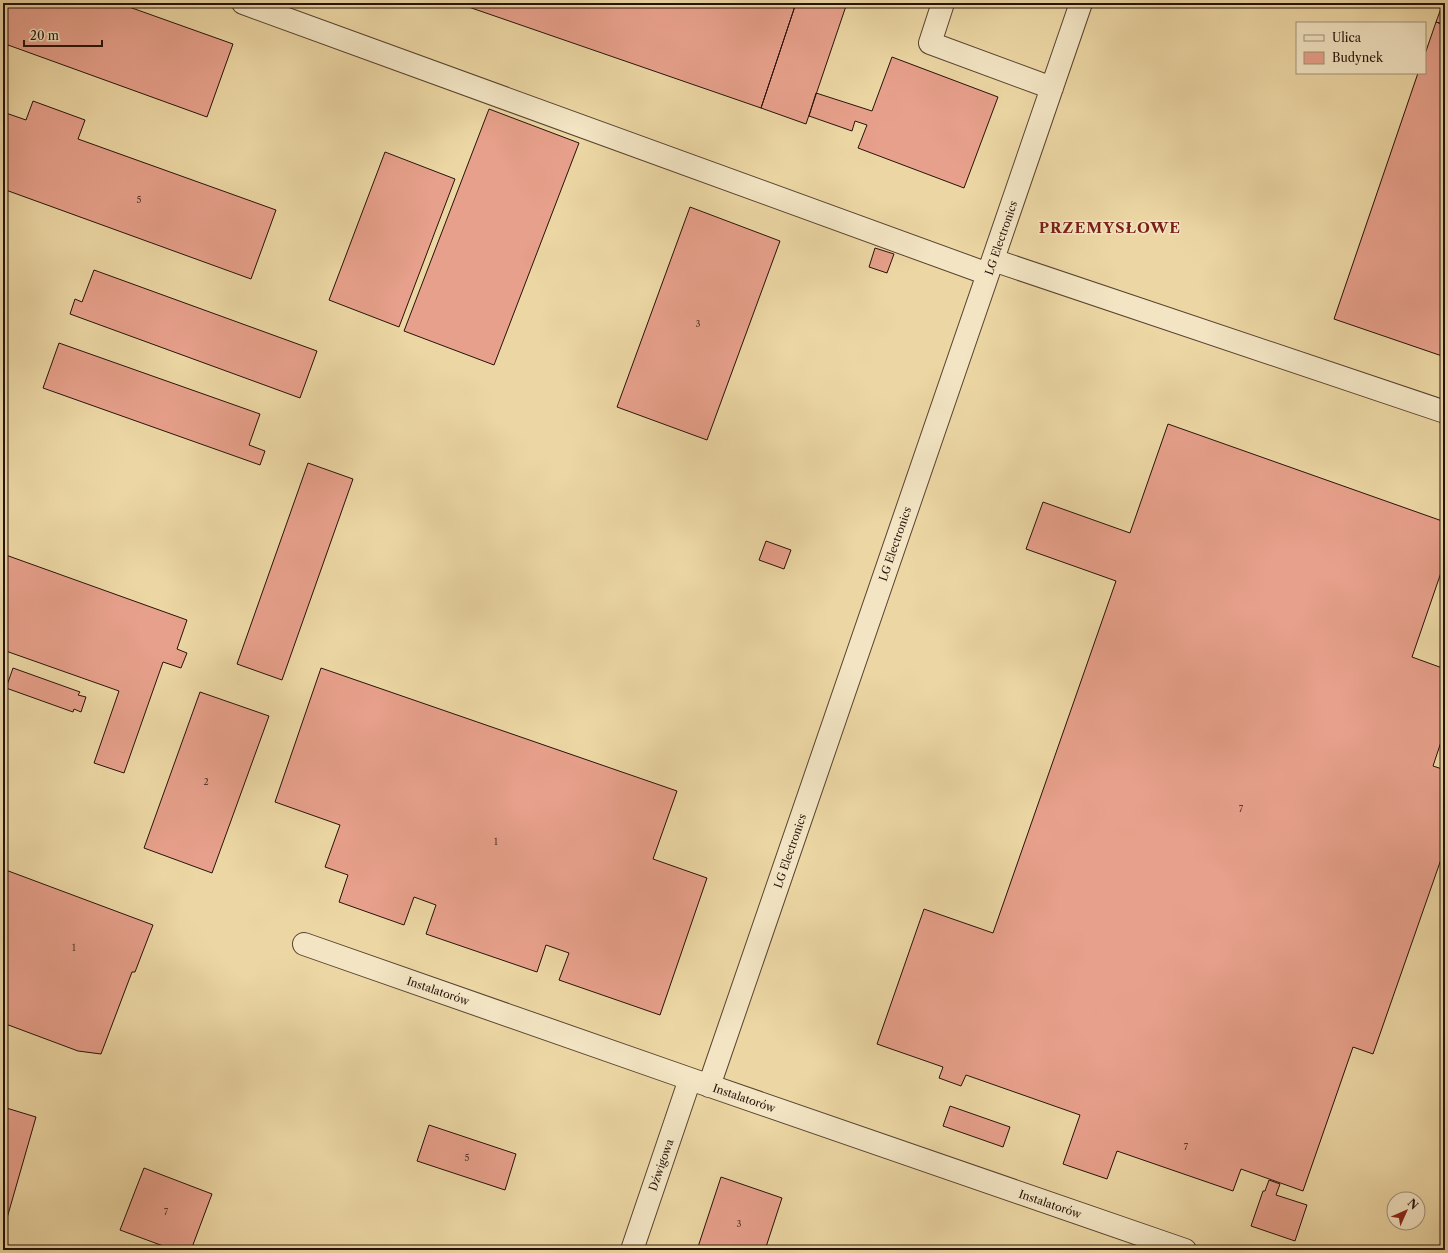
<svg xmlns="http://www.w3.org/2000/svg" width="1448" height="1253" font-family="'Libre Caslon Text',serif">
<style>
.building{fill:#e7a08b;stroke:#261209}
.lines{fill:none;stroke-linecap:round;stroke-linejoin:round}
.minor-casing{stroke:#584330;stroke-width:24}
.minor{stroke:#f3e5c4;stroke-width:22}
.labels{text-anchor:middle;stroke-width:3;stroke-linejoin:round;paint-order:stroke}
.number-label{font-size:9px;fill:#56362a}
.street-label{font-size:11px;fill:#261209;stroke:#f3e5c4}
.district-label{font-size:15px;font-weight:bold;letter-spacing:1px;fill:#7a1f14;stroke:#f3e5c4}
</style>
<rect width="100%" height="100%" fill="#ecd7a4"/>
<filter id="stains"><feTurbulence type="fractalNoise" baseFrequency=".005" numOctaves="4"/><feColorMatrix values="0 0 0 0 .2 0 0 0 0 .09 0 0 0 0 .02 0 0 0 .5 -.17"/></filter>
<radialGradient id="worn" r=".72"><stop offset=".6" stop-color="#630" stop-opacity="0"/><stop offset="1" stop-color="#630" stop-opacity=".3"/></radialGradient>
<path class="building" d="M3,3H118L233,44L207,117L8,45L3,60Z
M457,3H796L761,108Z
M796,3H847L806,124L761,108Z
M1443,3H1445V25L1436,22Z
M1436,22L1445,25V357L1334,319L1418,73H1425V54Z
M892,57L998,97L964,188L858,148L867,125L855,121L852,131L809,116L816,93L872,111Z
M33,101L85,120L78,139L276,210L251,279L3,189V112L26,120Z
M489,109L579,143L494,365L404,331Z
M385,152L455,179L399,327L329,300Z
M690,207L780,241L707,440L617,407Z
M875,248L894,254L887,273L869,267Z
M94,270L317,351L300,398L70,314L75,299L82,302Z
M3,322L6,323L3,333Z
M59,343L260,414L249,445L265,451L260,465L43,388Z
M1168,424L1445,522V561L1412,657L1445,669V730L1433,766L1445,770V848L1373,1054L1353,1047L1303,1191L1241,1169L1233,1191L1117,1151L1107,1179L1063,1164L1080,1115L966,1075L961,1086L939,1078L943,1067L877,1044L924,909L993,933L1116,581L1026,549L1043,502L1130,533Z
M308,463L353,479L282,680L237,664Z
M766,541L791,550L784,569L759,560Z
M3,554L187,620L177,649L187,653L181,668L163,662L124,773L94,763L119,691L3,650Z
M13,668L80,692L78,695L86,697L81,712L74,709L73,712L6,688Z
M321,668L677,791L653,859L707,878L660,1015L559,980L569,953L546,945L537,972L426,934L436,905L414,897L404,925L339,902L348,875L325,867L340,825L275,802Z
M200,692L269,716L212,873L144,848Z
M3,869L153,925L135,972H132L101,1054L78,1051L3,1023Z
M950,1106L1010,1127L1003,1147L943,1126Z
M3,1107L36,1117L3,1232Z
M429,1125L516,1154L505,1190L417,1161Z
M144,1168L212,1194L191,1250H174L120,1230Z
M721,1177L782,1198L765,1250H697Z
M1269,1180L1280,1184L1276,1195L1307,1205L1295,1241L1251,1226L1263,1191H1265Z"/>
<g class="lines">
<defs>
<path id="minor" d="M243,3L988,274
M943,3L930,43L1052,88
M993,260L1445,412
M304,944L690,1079L1185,1250
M709,1086L1081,3
M632,1250L690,1079"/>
</defs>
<use href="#minor" class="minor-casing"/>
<use href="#minor" class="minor"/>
</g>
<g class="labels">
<g class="number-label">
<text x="139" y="203">5</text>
<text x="698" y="327">3</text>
<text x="206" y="785">2</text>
<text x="1241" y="812">7</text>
<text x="496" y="845">1</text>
<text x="74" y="951">1</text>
<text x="1186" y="1150">7</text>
<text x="467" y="1161">5</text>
<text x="166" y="1215">7</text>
<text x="739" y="1227">3</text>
</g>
<g class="street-label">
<text transform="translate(1001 238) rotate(-71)" y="4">LG Electronics</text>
<text transform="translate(895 544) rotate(-71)" y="4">LG Electronics</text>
<text transform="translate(790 851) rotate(-71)" y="4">LG Electronics</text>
<text transform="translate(438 991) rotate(19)" y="4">Instalatorów</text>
<text transform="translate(744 1098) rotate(19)" y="4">Instalatorów</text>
<text transform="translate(661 1165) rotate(-71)" y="4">Dźwigowa</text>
<text transform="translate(1050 1204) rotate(19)" y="4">Instalatorów</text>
</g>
<g class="district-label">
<text x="1110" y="233">PRZEMYSŁOWE</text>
</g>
</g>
<rect width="1448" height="1253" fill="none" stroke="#ecd7a4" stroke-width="16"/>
<rect x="4" y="4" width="1440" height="1245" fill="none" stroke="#261209" stroke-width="2"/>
<rect x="8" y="8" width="1432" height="1237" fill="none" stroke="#261209"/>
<rect x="1296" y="22" width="130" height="52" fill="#f3e5c4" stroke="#a19179"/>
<rect x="1304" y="35" width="20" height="6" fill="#f3e5c4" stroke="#a19179"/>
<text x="1332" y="42" font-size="12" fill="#261209">Ulica</text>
<rect x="1304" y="52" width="20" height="12" fill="#e7a08b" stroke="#a19179"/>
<text x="1332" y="62" font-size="12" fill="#261209">Budynek</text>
<g transform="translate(1406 1211) rotate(45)"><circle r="19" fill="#f3e5c4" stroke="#a19179"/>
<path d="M0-3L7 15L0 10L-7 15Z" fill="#8f2418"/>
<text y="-6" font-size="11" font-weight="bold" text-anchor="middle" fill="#261209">N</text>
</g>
<path d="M24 40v6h78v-6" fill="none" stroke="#261209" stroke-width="2"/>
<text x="30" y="40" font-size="12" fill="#261209" stroke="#f3e5c4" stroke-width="3" paint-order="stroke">20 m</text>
<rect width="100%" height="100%" filter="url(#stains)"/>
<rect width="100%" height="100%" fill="url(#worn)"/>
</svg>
